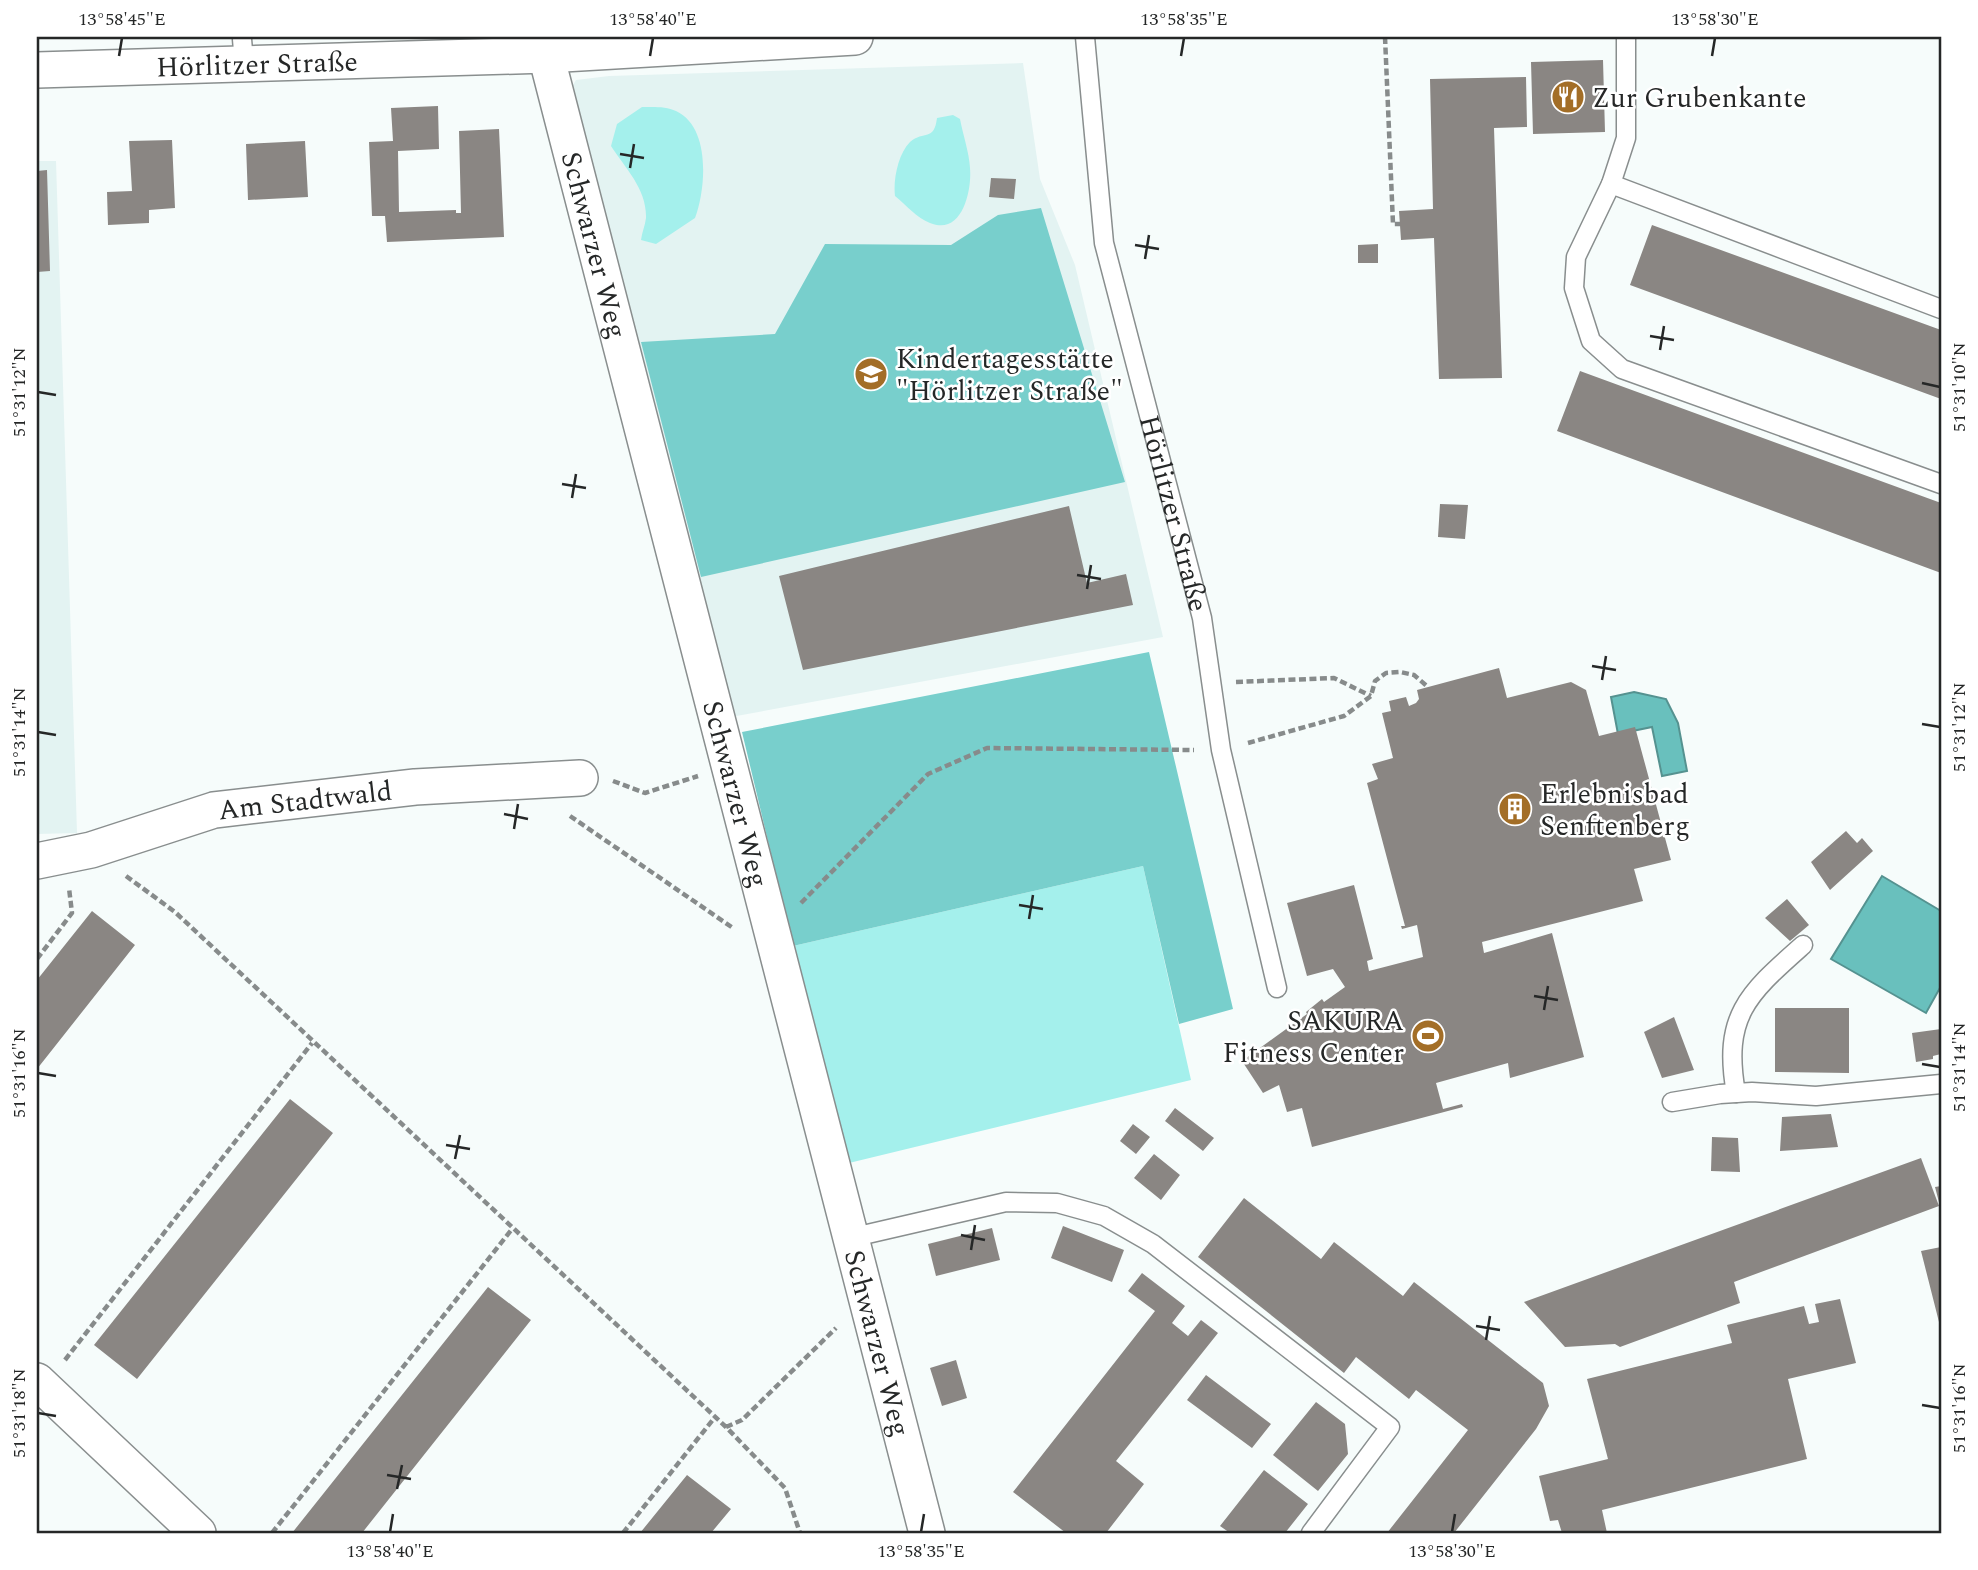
<svg xmlns="http://www.w3.org/2000/svg" width="1978" height="1570" font-family="Spectral,serif">
<style>
.built{fill:#e3f3f2}
.green{fill:#a4f0ec}
.forest{fill:#78cfcc}
.water{fill:#69c0bd;stroke:#559290;stroke-width:2}
.building{fill:#8a8683}
.lines{fill:none;stroke-linecap:round;stroke-linejoin:round}
.lane-casing{stroke:#898e8e;stroke-width:21}
.street-casing{stroke:#898e8e;stroke-width:38}
.path{stroke:#878b8b;stroke-width:4.5;stroke-dasharray:7 3.5;stroke-linecap:butt}
.lane{stroke:#fff;stroke-width:18}
.street{stroke:#fff;stroke-width:35}
.ticks{fill:none;stroke:#252727;stroke-width:2.5}
.labels{text-anchor:middle;stroke-width:5;stroke-linejoin:round;paint-order:stroke}
.street-label{font-size:28px;fill:#252727;stroke:#fff}
.poi-label{font-size:28px;fill:#252727;stroke:#fff;text-anchor:start}
.neatline{fill:none;stroke:#252727;stroke-width:2.5}
.ticks-label{font-size:18px;text-anchor:middle;fill:#252727}
</style>
<rect width="100%" height="100%" fill="#f6fcfb"/>
<path class="built" d="M1023,63L1040,179L1075,265L1163,637L731,717L568,93L576,80L609,76Z
M37,161H56L77,833L37,834Z"/>
<path class="green" d="M642,107C653,107 666,106 676,111C711,127 706,189 695,218L656,244L641,240C642,232 645,226 646,218C647,189 625,168 611,146L617,124Z
M953,115L960,119C963,135 969,152 970,168C972,191 962,236 930,223C917,218 906,205 895,196C893,180 898,154 910,142C924,130 934,142 937,118Z
M1143,866L1191,1080L849,1163L793,946Z"/>
<path class="forest" d="M1041,208L1125,482L701,577L641,342L775,334L825,244L951,245L998,215Z
M1149,652L1233,1009L1179,1024L1143,866L793,946L742,732Z"/>
<path class="water" d="M1634,692L1666,699L1678,723L1687,771L1662,776L1652,727L1618,734L1611,697Z
M1882,876L1941,911V986L1926,1013L1831,959Z"/>
<path class="building" d="M1603,60L1605,132L1533,134L1531,62Z
M1526,77L1527,127L1494,128L1502,378L1439,379L1434,238L1401,240L1399,211L1433,209L1430,79Z
M438,106L439,149L398,151L399,212L456,210V213H461L459,131L499,129L504,237L387,242L385,216H372L369,142L393,141L391,108Z
M172,140L175,208L149,210V223L108,225L107,192L132,191L129,141Z
M305,141L308,197L248,200L246,144Z
M47,170L50,271L37,272V171Z
M991,178L1016,179L1014,199L989,197Z
M1652,225L1941,330V399L1630,285Z
M1378,244V263H1358V245Z
M1580,371L1941,503V573L1557,431Z
M1440,504L1468,505L1465,539L1438,537Z
M1069,506L1087,583L1126,574L1133,605L803,670L779,576Z
M1499,668L1507,698L1571,682L1586,690L1599,736L1635,727L1671,860L1634,869L1643,901L1482,942L1484,953L1552,933L1584,1057L1510,1078L1508,1063L1436,1083L1443,1109L1462,1104L1463,1107L1312,1147L1302,1108L1287,1112L1279,1085L1263,1093L1242,1061L1307,1014L1306,1012L1322,999L1324,1002L1345,987L1333,969L1307,976L1287,903L1354,885L1373,959L1367,961L1369,971L1423,957L1417,925L1402,929L1401,926H1405L1367,783L1378,779L1372,764L1393,758L1382,713L1391,711L1389,701L1406,697L1409,706L1416,703L1419,699L1417,690Z
M1846,831L1857,843L1862,838L1873,851L1830,890L1811,862Z
M1787,899L1809,925L1790,941L1765,918Z
M92,911L135,945L37,1069V980Z
M1775,1008H1849V1073L1775,1072Z
M1674,1017L1694,1070L1662,1078L1644,1032Z
M1941,1029V1054L1933,1056V1059L1916,1062L1912,1033Z
M290,1099L333,1133L137,1379L94,1345Z
M1175,1108L1214,1138L1203,1151L1165,1121Z
M1831,1114L1838,1147L1780,1151L1782,1117Z
M1133,1124L1150,1137L1136,1154L1120,1141Z
M1712,1137L1738,1138L1740,1172L1711,1171Z
M1154,1154L1180,1175L1161,1200L1134,1178Z
M1921,1158L1939,1206L1734,1282L1740,1303L1620,1347L1615,1344L1565,1347L1524,1302Z
M1941,1186V1206H1940L1935,1187Z
M1244,1198L1321,1259L1334,1242L1403,1296L1414,1282L1543,1383L1549,1406L1536,1429L1454,1533H1387L1468,1430L1416,1390L1409,1399L1356,1357L1344,1373L1198,1257Z
M1063,1226L1124,1250L1112,1282L1051,1258Z
M992,1228L1000,1260L936,1276L928,1244Z
M1941,1247V1326H1940L1921,1251Z
M1142,1273L1185,1306L1172,1323L1188,1336L1201,1320L1218,1333L1116,1461L1144,1484L1106,1533H1066L1013,1492L1155,1311L1128,1291Z
M488,1287L531,1320L362,1533H292Z
M1840,1299L1856,1363L1788,1379L1807,1459L1602,1510L1607,1533H1562L1558,1520L1550,1521L1539,1476L1608,1459L1587,1379L1732,1343L1727,1325L1804,1306L1809,1324L1819,1322L1815,1304Z
M956,1360L967,1398L942,1406L930,1368Z
M1206,1375L1271,1424L1252,1448L1187,1400Z
M1316,1402L1345,1424L1348,1454L1318,1491L1273,1455Z
M1264,1470L1308,1504L1285,1533H1230L1220,1526Z
M687,1475L731,1509L711,1533H640Z"/>
<g class="lines">
<defs>
<g id="lane">
<path id="s1" d="M1085,37L1104,243L1202,618L1221,750L1277,988"/>
<path d="M1626,37V138L1611,184L1576,257L1574,288L1591,341L1622,369L1941,484"/>
<path d="M242,39L244,63"/>
<path d="M1611,184L1941,309"/>
<path d="M1736,1093C1722,1015 1749,993 1803,945"/>
<path d="M1672,1102L1720,1094L1752,1092L1816,1096L1941,1084"/>
<path d="M850,1238L1006,1202L1057,1203L1104,1216L1153,1244L1390,1427L1311,1533"/>
</g>
<g id="street">
<path id="s2" d="M546,55L927,1533"/>
<path id="s3" d="M37,70L546,55L855,37"/>
<path id="s4" d="M37,861L91,850L214,810L415,787L580,778"/>
<path d="M37,1381L198,1533"/>
</g>
</defs>
<use href="#lane" class="lane-casing"/>
<use href="#street" class="street-casing"/>
<path class="path" d="M1385,37L1393,224H1400
M1236,682L1334,678L1371,696
M1248,743L1344,716L1371,696L1375,681L1386,673L1400,672L1414,675L1428,687
M613,781L645,793L698,776
M570,816L733,928
M126,876L175,912L726,1427L785,1488L800,1533
M801,903L928,774L987,748L1194,750
M37,959L72,913L69,888
M65,1360L312,1043
M726,1427L742,1420L836,1328
M272,1533L512,1229
M623,1533L715,1417"/>
<use href="#lane" class="lane"/>
<use href="#street" class="street"/>
</g>
<path class="ticks" d="M119,56L122,38M650,56L653,38M1181,56L1184,38M1712,56L1715,38M620,154L644,158M630,168L634,144M1135,245L1159,249M1145,259L1149,235M1650,336L1674,340M1660,350L1664,326M1922,383L1940,387M38,392L56,395M562,484L586,488M572,498L576,474M1077,575L1101,579M1087,589L1091,565M1592,666L1616,670M1602,680L1606,656M1922,724L1940,727M38,732L56,735M504,814L528,819M514,829L518,804M1019,905L1043,909M1029,919L1033,895M1534,996L1558,1000M1544,1010L1548,986M1922,1064L1940,1067M38,1073L56,1076M446,1145L470,1149M455,1159L460,1135M961,1235L985,1240M971,1250L975,1225M1476,1326L1500,1330M1486,1340L1490,1316M1922,1405L1940,1408M38,1413L56,1416M387,1475L411,1479M397,1489L402,1465M390,1532L393,1514M921,1532L924,1514M1452,1532L1455,1514"/>
<defs>
<symbol id="restaurant-disc" viewBox="-11 -11 22 22"><circle r="9.5" fill="#a36e27" stroke="#fff"/><path d="M-5-6h1v4h1v-4h1v4h1v-4h1v5L-1.5 .5V6h-2V.5L-5-1ZM5-6V6H3V1.5H1.5Q1.5-4 5-6Z" fill="#fff"/></symbol>
<symbol id="school-disc" viewBox="-11 -11 22 22"><circle r="9.5" fill="#a36e27" stroke="#fff"/><path d="M0-5L7-2L0 1L-7-2ZM-4 1L0 2.5L4 1V4Q0 6-4 4Z" fill="#fff"/></symbol>
<symbol id="building-disc" viewBox="-11 -11 22 22"><circle r="9.5" fill="#a36e27" stroke="#fff"/><path d="M-4-6H4V6H1V3H-1V6H-4ZM-2.5-4.3h1.7v1.8h-1.7ZM.8-4.3h1.7v1.8H.8ZM-2.5-1h1.7V.8h-1.7ZM.8-1h1.7V.8H.8Z" fill="#fff"/></symbol>
<symbol id="stadium-disc" viewBox="-11 -11 22 22"><circle r="9.5" fill="#a36e27" stroke="#fff"/><path d="M0-5a6.5 5 0 1 0 0 10a6.5 5 0 1 0 0-10ZM-3.5-1.8h7v3.6h-7Z" fill="#fff"/></symbol>
</defs>
<g fill-rule="evenodd">
<use href="#restaurant-disc" x="1549" y="78" width="38" height="38"/>
<use href="#school-disc" x="852" y="355" width="38" height="38"/>
<use href="#building-disc" x="1496" y="790" width="38" height="38"/>
<use href="#stadium-disc" x="1409" y="1017" width="38" height="38"/>
</g>
<g class="labels">
<g class="street-label">
<text dy="10" stroke="none"><textPath href="#s3" startOffset="220">Hörlitzer Straße</textPath></text>
<text dy="10" stroke="none"><textPath href="#s2" startOffset="196">Schwarzer Weg</textPath></text>
<text dy="10" stroke="none"><textPath href="#s1" startOffset="486">Hörlitzer Straße</textPath></text>
<text dy="10" stroke="none"><textPath href="#s2" startOffset="763">Schwarzer Weg</textPath></text>
<text dy="10" stroke="none"><textPath href="#s4" startOffset="276">Am Stadtwald</textPath></text>
<text dy="10" stroke="none"><textPath href="#s2" startOffset="1330">Schwarzer Weg</textPath></text>
</g>
<g class="poi-label">
<text x="1592" y="107">Zur Grubenkante</text>
<text x="896" y="368">Kindertagesstätte<tspan x="896" dy="32">"Hörlitzer Straße"</tspan></text>
<text x="1540" y="803">Erlebnisbad<tspan x="1540" dy="32">Senftenberg</tspan></text>
<text x="1404" y="1030" text-anchor="end">SAKURA<tspan x="1404" dy="32">Fitness Center</tspan></text>
</g>
</g>
<rect width="1978" height="1570" fill="none" stroke="#ffffff" stroke-width="77"/>
<rect x="38" y="38" width="1902" height="1494" class="neatline"/>
<g class="ticks-label">
<text x="122" y="25">13°58'45"E</text>
<text x="653" y="25">13°58'40"E</text>
<text x="1184" y="25">13°58'35"E</text>
<text x="1715" y="25">13°58'30"E</text>
<text transform="translate(1959 387) rotate(-90)" y="6">51°31'10"N</text>
<text transform="translate(19 392) rotate(-90)" y="6">51°31'12"N</text>
<text transform="translate(1959 727) rotate(-90)" y="6">51°31'12"N</text>
<text transform="translate(19 732) rotate(-90)" y="6">51°31'14"N</text>
<text transform="translate(1959 1067) rotate(-90)" y="6">51°31'14"N</text>
<text transform="translate(19 1073) rotate(-90)" y="6">51°31'16"N</text>
<text transform="translate(1959 1408) rotate(-90)" y="6">51°31'16"N</text>
<text transform="translate(19 1413) rotate(-90)" y="6">51°31'18"N</text>
<text x="390" y="1557">13°58'40"E</text>
<text x="921" y="1557">13°58'35"E</text>
<text x="1452" y="1557">13°58'30"E</text>
</g>
</svg>
